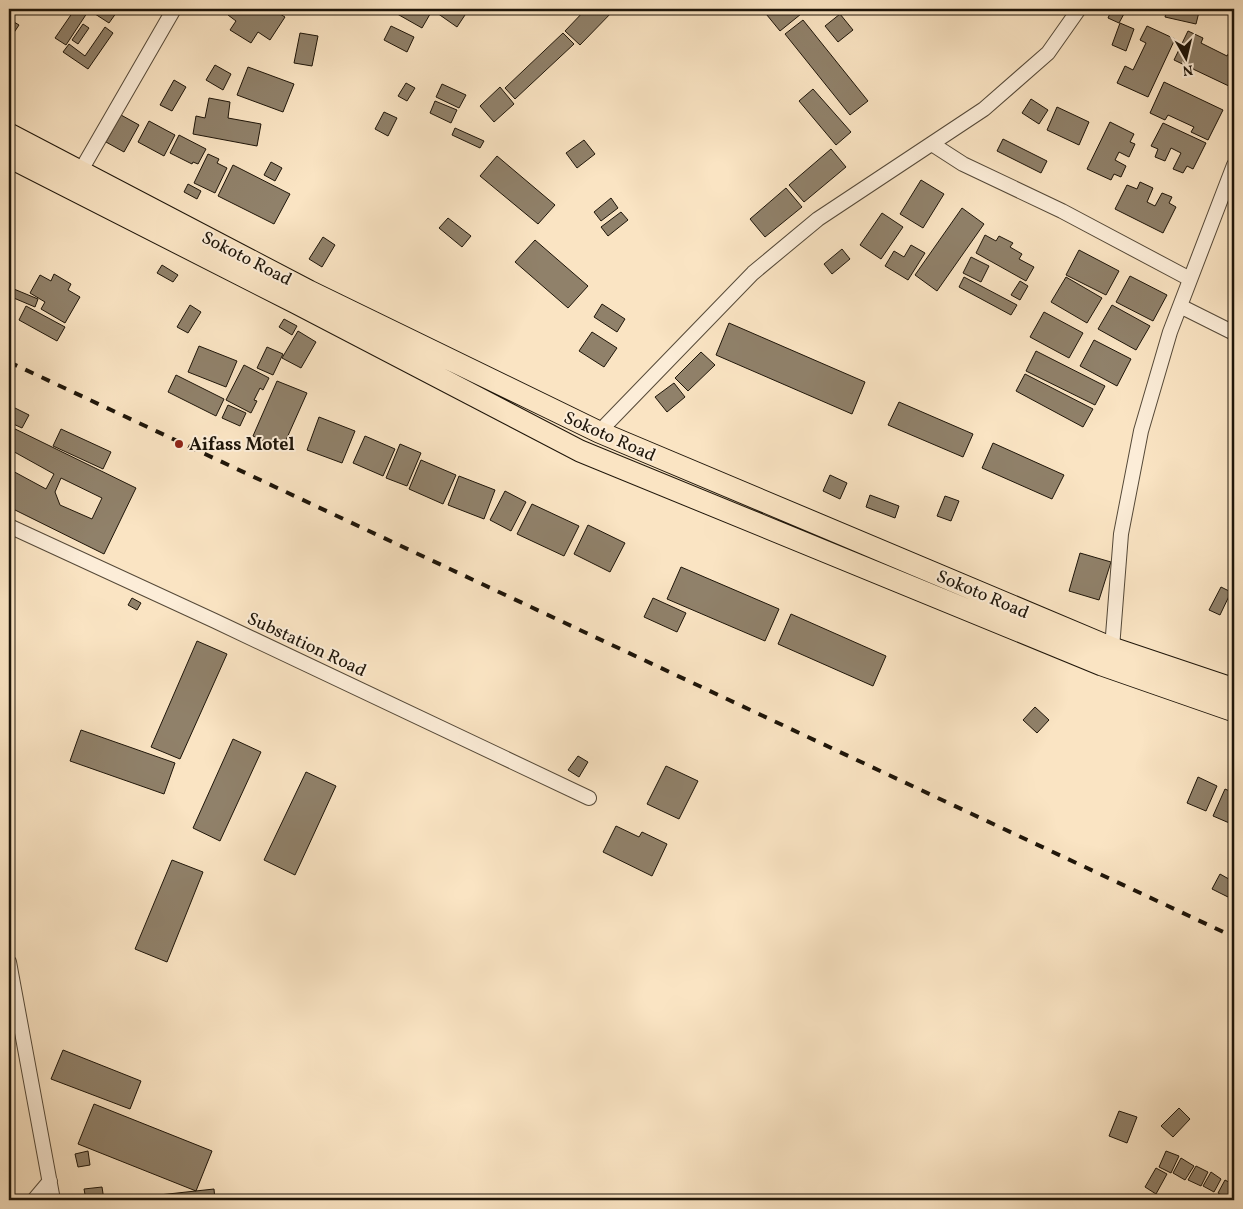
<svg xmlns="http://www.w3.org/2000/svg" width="1243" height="1209" font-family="Vollkorn,serif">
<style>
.building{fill:#90816a;stroke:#1e1509;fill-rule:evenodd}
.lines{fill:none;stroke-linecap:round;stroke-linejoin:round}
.street-casing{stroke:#554938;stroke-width:16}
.primary-casing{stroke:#1e1509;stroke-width:23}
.street{stroke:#fcedd8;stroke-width:14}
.primary{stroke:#fae4c3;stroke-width:21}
.rail{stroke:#1e1509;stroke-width:4;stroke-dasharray:9 9;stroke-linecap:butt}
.poi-dot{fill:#8f2418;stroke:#fcedd8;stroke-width:2}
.labels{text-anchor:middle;stroke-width:4;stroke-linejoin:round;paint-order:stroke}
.street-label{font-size:18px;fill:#1e1509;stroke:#fcedd8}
.poi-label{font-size:18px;font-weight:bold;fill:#1e1509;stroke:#fcedd8;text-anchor:start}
</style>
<rect width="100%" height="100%" fill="#fae4c3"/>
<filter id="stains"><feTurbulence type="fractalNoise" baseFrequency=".004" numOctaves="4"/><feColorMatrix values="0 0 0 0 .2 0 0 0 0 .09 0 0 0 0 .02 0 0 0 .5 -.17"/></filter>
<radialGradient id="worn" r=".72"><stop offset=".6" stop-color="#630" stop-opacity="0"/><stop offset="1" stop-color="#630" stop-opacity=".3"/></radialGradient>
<path class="building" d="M75,9H86L89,10L66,45L55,38Z
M94,9H119L109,23L92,12Z
M232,9H272L285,17L270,40L258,32L251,43L230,30L236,21L228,15Z
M394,9H433L422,28L392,11Z
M440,9H469L457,27L437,13Z
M586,9H615L580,45L565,31Z
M762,9H797L801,14L780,31Z
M1112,9H1119L1125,12L1119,23L1108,18Z
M1167,9H1213L1212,14L1199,12L1196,24L1165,17Z
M840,14L853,30L838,42L825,26Z
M9,19L19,25L9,40Z
M803,20L868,101L850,115L785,34Z
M1120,23L1134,29L1126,51L1112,45Z
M83,24L89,28L78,44L72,40Z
M391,26L414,37L407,52L384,40Z
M1147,26L1175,39L1148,97L1117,83L1125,66L1133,70L1146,43L1140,40Z
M105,27L113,33L88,69L63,52L69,44L85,56Z
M1188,31L1203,38L1201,43L1227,56L1230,51L1234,53L1233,88L1174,60Z
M300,33L318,36L312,66L294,63Z
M563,33L574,44L515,99L505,88Z
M215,65L231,74L223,90L206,80Z
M248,67L294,84L283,112L237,95Z
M174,80L186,87L172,111L160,105Z
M1164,82L1223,110L1208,140L1191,132L1194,127L1168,115L1165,120L1150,113Z
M406,83L415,88L407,101L398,96Z
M442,84L466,95L459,108L436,97Z
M500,87L514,104L494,122L480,106Z
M813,89L851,132L836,145L799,101Z
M209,98L230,102L228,118L261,124L257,146L193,134L196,116L205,118Z
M1031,99L1048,110L1039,124L1022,113Z
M435,101L457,110L451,123L430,113Z
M1057,107L1089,122L1079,145L1047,130Z
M384,112L397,118L388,136L375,129Z
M121,115L139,125L124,152L106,142Z
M149,121L175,135L164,156L138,142Z
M1110,122L1134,134L1130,142L1135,144L1129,157L1119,152L1115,160L1126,166L1121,177L1114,174L1111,180L1087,169Z
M1163,123L1206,143L1193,169L1187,166L1183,173L1173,169L1181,153L1171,148L1165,161L1155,157L1158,149L1151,146Z
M455,128L484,141L480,148L452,135Z
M179,135L206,149L198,164L193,162L192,164L170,153Z
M1003,139L1047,161L1041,173L997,151Z
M584,140L595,154L577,168L566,153Z
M831,149L846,167L804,202L789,185Z
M208,154L219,159L217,163L227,168L215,193L194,183Z
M497,156L555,205L538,224L480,176Z
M271,162L282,168L275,181L264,175Z
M233,165L290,194L274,224L218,196Z
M921,180L944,194L923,228L900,214Z
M1140,182L1153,188L1147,202L1155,206L1162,193L1172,197L1169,203L1176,207L1163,233L1115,209L1127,185L1137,189Z
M188,184L201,191L197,199L184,192Z
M786,188L802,207L765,237L750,219Z
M611,198L618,208L601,221L594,212Z
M962,208L984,224L937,291L915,275Z
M621,212L628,220L608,236L601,227Z
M882,213L903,227L881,259L860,245Z
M448,218L471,236L462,247L439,228Z
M985,235L996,241L999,236L1013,243L1010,247L1022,254L1019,259L1034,267L1026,281L976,253Z
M323,237L335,245L322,267L309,259Z
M535,240L588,286L568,308L515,262Z
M911,245L925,253L908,280L885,266L894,251L904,257Z
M842,249L850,259L832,274L824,264Z
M1079,250L1119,271L1106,295L1066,275Z
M971,257L989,266L981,282L963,273Z
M162,265L178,275L173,282L157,273Z
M54,274L71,284L68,290L80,297L65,323L41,309L45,302L30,293L40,275L51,281Z
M1130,276L1167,295L1153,321L1116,302Z
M964,277L1017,305L1011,315L959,287Z
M1066,277L1102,298L1087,323L1051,302Z
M1020,281L1028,286L1020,300L1011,295Z
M9,287L38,299L35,307L9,296Z
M602,304L625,319L617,332L594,317Z
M190,305L201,312L188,333L177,327Z
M1112,305L1150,326L1136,350L1098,329Z
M26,306L65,327L57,341L19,320Z
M1044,312L1083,333L1069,358L1030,337Z
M284,319L297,326L292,335L279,327Z
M729,323L865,382L852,414L716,355Z
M298,331L316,342L301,368L282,358Z
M592,332L617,348L604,367L579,351Z
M1094,340L1131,359L1117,386L1080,366Z
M199,346L237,361L226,387L188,372Z
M267,347L283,354L273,375L257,368Z
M1036,351L1105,386L1095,405L1026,371Z
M701,352L715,365L688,391L675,378Z
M244,365L269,378L263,390L260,388L254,400L257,401L251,413L226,400Z
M1025,374L1093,409L1083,427L1016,391Z
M176,375L224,399L216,416L168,392Z
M277,381L307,393L282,449L253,436Z
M674,383L685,397L667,412L655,397Z
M899,402L973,434L963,457L888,425Z
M9,405L29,415L22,428L9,422Z
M228,405L246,413L240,426L222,418Z
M319,417L355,431L342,463L307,450Z
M9,426L136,488L104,554L9,507V469L46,489L54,474L9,449ZM61,478L102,498L92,519L60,505L55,492Z
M61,429L111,452L103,469L53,446Z
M365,436L395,449L383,476L353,463Z
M993,443L1064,475L1052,499L982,468Z
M400,444L421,453L407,486L386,478Z
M421,460L456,475L443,504L409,489Z
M830,475L847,483L840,499L823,491Z
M459,476L495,490L484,519L448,505Z
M505,491L526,502L511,531L490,520Z
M870,495L899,506L895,518L866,507Z
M945,496L959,501L951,521L937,516Z
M532,504L579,526L564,556L517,534Z
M588,525L625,543L610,572L574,554Z
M1080,553L1111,562L1099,600L1069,591Z
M681,567L779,609L765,641L667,599Z
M1221,587L1231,592L1220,615L1209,610Z
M132,598L141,603L137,610L128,605Z
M653,598L686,613L677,632L644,617Z
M791,614L886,656L873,686L778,644Z
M197,641L227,654L180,759L151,747Z
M1035,707L1049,720L1037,733L1023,720Z
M81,730L175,763L164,794L70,761Z
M233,739L261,752L220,841L193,828Z
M578,756L588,762L579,777L568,770Z
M666,766L698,781L679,819L647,804Z
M306,772L336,786L295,875L264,860Z
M1198,777L1217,786L1206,811L1187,803Z
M1225,789L1234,793V825L1213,816Z
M616,826L639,837L642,832L667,844L652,876L603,852Z
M172,860L203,872L167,962L135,949Z
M1220,874L1234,882V900L1212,889Z
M63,1050L141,1081L130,1109L51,1079Z
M94,1104L212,1151L196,1191L78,1144Z
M1179,1108L1190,1119L1173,1137L1161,1126Z
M1119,1111L1137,1117L1127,1143L1109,1136Z
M88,1151L90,1165L78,1167L75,1154Z
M1166,1151L1179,1156L1171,1173L1159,1167Z
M1181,1158L1194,1166L1185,1180L1173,1173Z
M1196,1166L1208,1172L1201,1186L1188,1180Z
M1156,1168L1167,1174L1156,1194L1145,1187Z
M1211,1172L1221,1179L1214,1192L1203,1186Z
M1225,1180L1234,1185V1200H1230L1218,1193Z
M102,1187L104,1200H86L84,1189Z
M214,1189L215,1200H113Z"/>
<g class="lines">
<defs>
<path id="street" d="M932,144L963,164L1062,211L1190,279
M80,172L174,9
M1180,306L1234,333
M599,432L753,273L818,219L984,109L1048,53L1079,9
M9,526L215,621L589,798
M1112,648L1121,534L1141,431L1170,332L1234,165
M9,962L53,1200
M34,1200L50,1181"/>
<path id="primary" d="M9,134L309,291L599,432L1112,648L1234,689
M9,157L296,303L580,451L1102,665L1234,711"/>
</defs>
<use href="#street" class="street-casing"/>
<use href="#primary" class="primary-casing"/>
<use href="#street" class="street"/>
<use href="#primary" class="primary"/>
<path class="rail" d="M9,362L1234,937"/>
</g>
<circle class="poi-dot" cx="179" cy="444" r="5"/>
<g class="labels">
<g class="street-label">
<text transform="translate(247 258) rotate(27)" y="6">Sokoto Road</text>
<text transform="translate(610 436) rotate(24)" y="6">Sokoto Road</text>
<text transform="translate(983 594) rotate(23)" y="6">Sokoto Road</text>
<text transform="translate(307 644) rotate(25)" y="6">Substation Road</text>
</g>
<g class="poi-label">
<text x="189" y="450">Aifass Motel</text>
</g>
</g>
<rect width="1243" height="1209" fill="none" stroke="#fae4c3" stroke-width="30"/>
<rect x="10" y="10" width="1223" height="1189" fill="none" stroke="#1e1509" stroke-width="2.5"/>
<rect x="15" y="15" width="1213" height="1179" fill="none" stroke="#1e1509"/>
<g transform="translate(1186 58) rotate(172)" stroke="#fcedd8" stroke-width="4" paint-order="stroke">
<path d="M0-4L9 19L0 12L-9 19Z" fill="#1e1509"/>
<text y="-8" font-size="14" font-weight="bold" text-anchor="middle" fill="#1e1509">N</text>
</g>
<rect width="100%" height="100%" filter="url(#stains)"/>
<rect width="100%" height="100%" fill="url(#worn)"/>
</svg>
